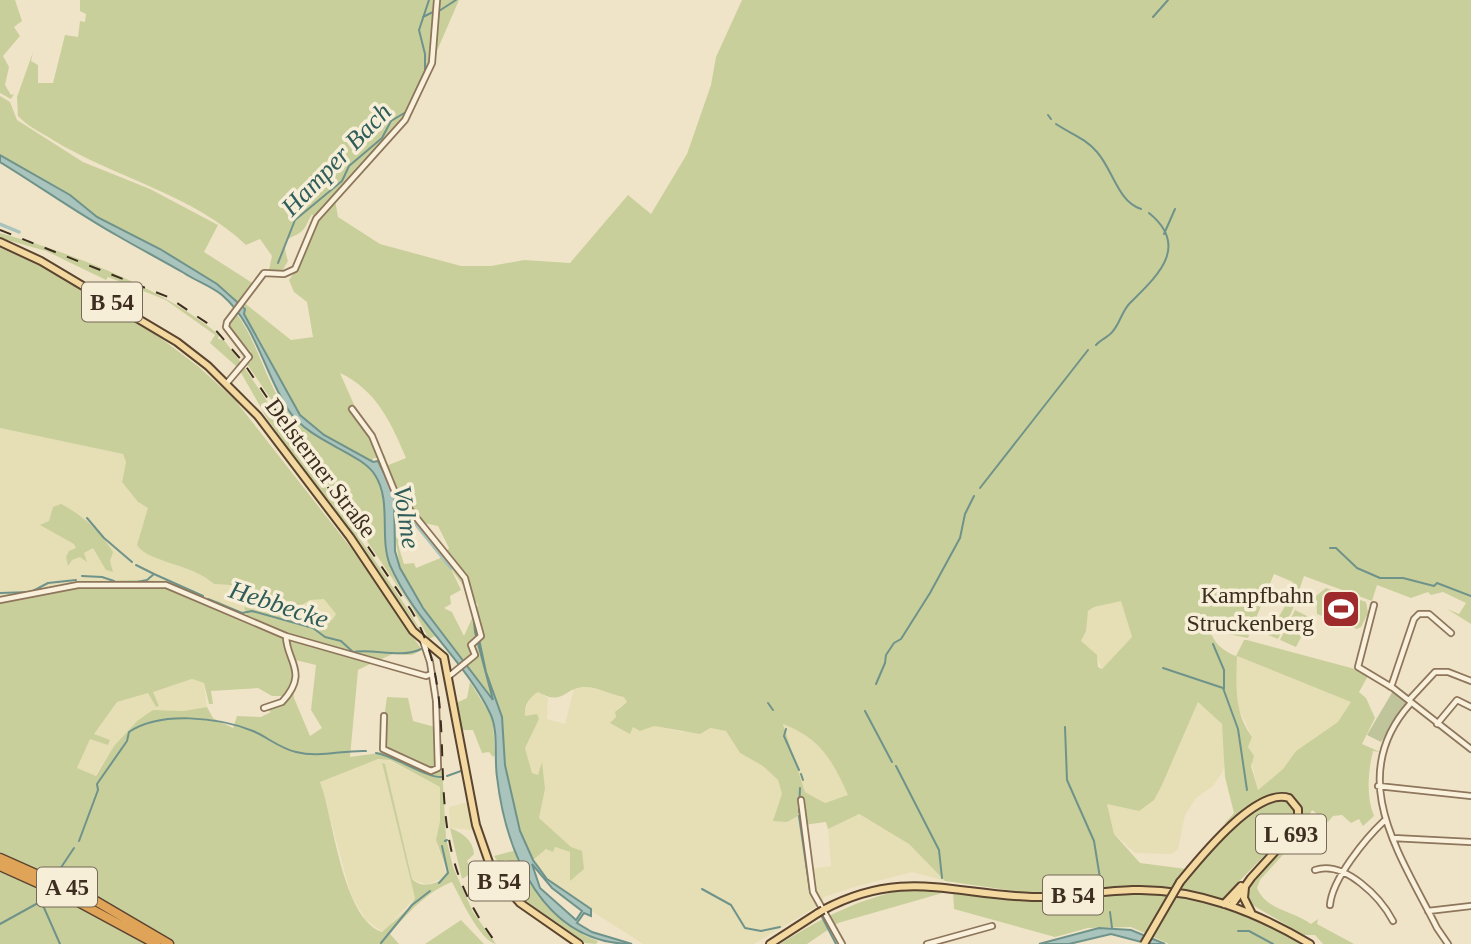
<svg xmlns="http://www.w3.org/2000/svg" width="1471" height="944" font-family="Georgia,serif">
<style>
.farmland{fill:#e6deb5}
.green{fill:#c9cf9b;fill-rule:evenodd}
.cemetery{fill:#bfc49a}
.water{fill:#a9c4bc;stroke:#6f938a;stroke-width:2;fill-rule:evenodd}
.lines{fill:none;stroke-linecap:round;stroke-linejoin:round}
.stream{stroke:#6f938a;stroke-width:2}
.canal{stroke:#a9c4bc;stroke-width:3.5}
.minor-casing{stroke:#8d765c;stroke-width:8}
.major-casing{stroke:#5b4430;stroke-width:10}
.highway-casing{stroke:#5b4430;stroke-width:11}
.minor{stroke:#faf1dc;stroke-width:4.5}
.major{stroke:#f3d9a0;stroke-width:6}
.highway{stroke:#e0a458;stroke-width:8}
.rail{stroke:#3d2e20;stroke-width:2;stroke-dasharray:12 12;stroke-linecap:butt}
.major-bridge-casing{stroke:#5b4430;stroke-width:10;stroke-linecap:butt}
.major-bridge{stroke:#f3d9a0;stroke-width:6}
.labels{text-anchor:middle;stroke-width:7;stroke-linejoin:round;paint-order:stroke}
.shield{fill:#f7eed8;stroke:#756857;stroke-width:2}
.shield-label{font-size:23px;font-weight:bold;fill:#3d2e20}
.street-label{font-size:24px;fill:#3d2e20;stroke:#f7eed8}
.poi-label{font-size:24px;fill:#3d2e20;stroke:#f7eed8;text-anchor:end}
.water-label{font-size:26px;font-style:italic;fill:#2f5d5a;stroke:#f7eed8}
</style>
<rect width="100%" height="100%" fill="#f0e4c8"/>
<path class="farmland" d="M0,428L123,454L126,462L122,482L138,502L149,508L137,545L204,575L214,584L246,586L300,606L303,602L319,598L325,599L336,614L332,620L325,618L321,627L279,617L266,610L244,608L248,617L169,583L140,581L67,583L0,596Z
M1121,600L1132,637L1102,669L1097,657L1081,641L1088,611L1094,607Z
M1237,656L1352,702L1337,724L1296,751L1283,769L1258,790L1248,747L1252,737L1234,698Z
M192,679L204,683L207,707L183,711L163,710L137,721L114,746L95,776L77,768L90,738L108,744L110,740L93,735L117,702L148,693L156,707L159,705L152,692Z
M584,686L624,696L627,702L617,709L615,721L630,733L633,727L654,726L682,732L709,728L726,731L740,753L763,766L778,780L790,821L800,815L810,869L831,866L828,829L858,814L909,844L945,881L912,872L854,887L824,897L821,904L754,944H643L559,890L533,860L539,852L555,847L570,852L571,863L582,851L571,848L539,818L545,789L538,776L532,773L525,748V710L531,697L538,692L548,698L547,719L565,724L574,689Z
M1198,702L1222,724L1226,758L1223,771L1213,786L1196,798L1185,815L1178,849L1172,854L1135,853L1114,834L1107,804L1139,811L1142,808L1162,785Z
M783,724L800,730L831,758L849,795L825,803L805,792Z
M386,759L440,787V821L436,841L447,876L427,885L412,879L385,764H382L415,898L383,932L366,920L351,895L320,781L368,760Z
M468,802L472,830L450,828L449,807Z"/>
<path class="green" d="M0,0H15L22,21L14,27L20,36L3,56L9,67L5,85L11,95L14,94L11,99L0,93Z
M80,0H459L407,120L335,200L338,217L380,244L461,266H491L524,260L570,263L628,195L651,214L687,154L711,85L716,57L742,0H1471V624L1447,609L1459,614L1466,603L1443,592L1431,595L1428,592L1411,598L1377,585L1372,601L1304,576L1292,611L1278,639L1268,635L1284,608L1293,582L1274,574L1248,638L1228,634L1220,620L1208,618C1209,637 1218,649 1236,656L1244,640H1247L1355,669L1368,676L1359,692L1366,698L1375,718L1362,744L1380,752L1373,751C1368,772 1366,796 1374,816L1363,826L1359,819L1351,823L1342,815L1333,816L1328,822L1312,810L1301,835L1260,880L1257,888C1266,910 1294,911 1311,924L1318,919L1317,924L1354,944H1323L1315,935H1304L1249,903L1246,894L1249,886L1299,831L1302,811L1291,795C1264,786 1245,817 1224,824L1234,813L1225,777L1222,724L1198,702L1162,785L1154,800L1139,811L1107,804L1114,834L1140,863L1194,870C1211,850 1262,791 1290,803L1295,814L1289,830L1224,897L1231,906L1273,923L1300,944H1169L1131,927L1088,928L1055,937L954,909L953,892L1072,903L1112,892L1028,893L945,881L909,844L859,814L828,829L826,822L804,825L800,815L787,822L773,821L782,794L778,780L763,766L740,753L726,731L710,728L700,734L654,726L640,731L633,727L630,734L610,723L616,717L615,712L627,702L624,697C611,695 598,687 585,687C564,687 564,707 538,692C529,698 524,705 525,716L537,714L539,719L525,748L532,773L538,775L542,762L545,789L539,818L571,847L582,851L584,869L570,881V852L555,847L553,852L546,849L533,860C512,823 503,776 501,735C501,727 503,721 501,714C497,703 494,701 486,693L415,596L400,568L395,536L400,541L399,548L404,564L414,563L416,568L443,557L449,548L438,526L410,520L389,487L381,468L406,458C391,422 376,390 340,373L359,416L386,458H373V462L324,435L300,415L259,339L229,293L160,249L97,217L0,155V96L10,102L17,120L83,162L150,189L218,225L204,252L254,284L242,301L291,340L313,337L307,302L294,292L289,280L298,267L316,220L312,214C309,218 307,225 304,229C293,241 279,233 288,261L281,273L269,270L272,256L260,239L246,245C193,194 115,178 53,140C42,133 27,126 18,116L17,97L33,52L31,61L38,65V83H53L65,35L78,37L80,21L85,22L86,14L80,11ZM451,569L478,605L464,636L452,612L444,608L451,604L450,596L461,590ZM1121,601L1132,637L1102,669L1098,667L1097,655L1081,641L1086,631L1088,611L1094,607ZM1237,656L1351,702L1338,722L1296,751L1283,769L1258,790L1251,766L1254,756L1248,747L1252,737C1234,713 1236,685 1237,656ZM783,724C820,738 833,761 848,795L825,803L805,792Z
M0,233C67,251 167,290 219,335L218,339L224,340L242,364L237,367L210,343L215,335L166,300L108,277L106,280L46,251L0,238Z
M0,248L40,265L138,321L199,367L235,400L355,553L422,650L412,655L393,654L379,660L364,658L285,634L283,640L293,670L294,698L310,736L322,728L311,710L316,665L295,660L287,637L374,662L358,670L350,757L379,753L387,697L408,698L413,721L435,727L442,766L446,838L453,867L473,912L496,944C480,941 460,897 452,882C428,891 406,914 390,934L399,944H175L89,895L0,852V596C43,588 172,563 203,599L218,601L247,616L244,607L321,626L320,619L332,620L336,614L324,599L310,600L300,606L246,586L214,584C193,564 147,562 137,545L148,508L138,502L122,482L126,462L123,454L0,428ZM192,679L204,683L209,704H213L211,691L258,688L272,696H286L274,706L264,708L271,712L261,717L237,716L233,728L213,718L207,707L183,711L153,710L137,721L114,746L96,776L77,768L90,739L108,745L110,740L94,734L117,702L148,693L156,707L159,706L153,692ZM378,759L390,760L440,787V821L436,840L447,871L445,878C434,884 423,889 412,879L385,764L382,763L415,898L409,908L382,932C342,918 334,819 320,782Z
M236,313C260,344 266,388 292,416C310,435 364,457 375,474C390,497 384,533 388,559C393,586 419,614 435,636L429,639L413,609L247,364L251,362V352L231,330L229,324Z
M244,367L409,611L423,635L268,420L240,371Z
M61,504C81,514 101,532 113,552L110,561L113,572L106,570L93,548L84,553L87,562L80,557L72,560L68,566L66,557L69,551L76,548L74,544L40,525L49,521L53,507Z
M1326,588L1366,602L1368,613L1361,627L1357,629L1317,614L1316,596Z
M1295,610L1311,618L1296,647L1280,640Z
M470,682L493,719L495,755L493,757L489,752L482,753L473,730H462L456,703L467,698Z
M450,828C463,833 473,840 474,854L467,861L471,868L483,862L486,868L478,869L462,879Z
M517,850C525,889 560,928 598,941L596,944L585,943L525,901L529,896L516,864L506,860L498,862L494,856Z
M0,872L30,881L145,944H0Z
M910,888L946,892L838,923L807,944H780C827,915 856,900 910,888Z
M461,920L484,944H425Z"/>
<path class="cemetery" d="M1393,691L1407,702L1381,742L1367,735Z"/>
<path class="water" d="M0,155L70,195L97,217L160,249L217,284L245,309L244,314L300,415L324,435L373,462L378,461L394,494L395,551L400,568L423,608L493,700L475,632L473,611L486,672L502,717L505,765L520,831L533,860L547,879L591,909V916L584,913L577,923L592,932L632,944C544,944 506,854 497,777C494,757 499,731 490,713C464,659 414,621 390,565C379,538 392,501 375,475C362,453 310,442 289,411C265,375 256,324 222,295C211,286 196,281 184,273C162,260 140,249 118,236C77,213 41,187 0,162ZM532,864L552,888L582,911L576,920L540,888Z
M1099,928L1131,930L1165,944H1149L1111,934L1069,944H1039Z"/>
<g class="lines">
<path class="stream" d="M439,11L456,0
M423,17L433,12
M1153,17L1168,0
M1048,115L1051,119
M1056,124C1071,134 1085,138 1097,152C1113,170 1118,202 1141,209
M1164,234L1175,209
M278,263L295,220L342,181L349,166L382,138L391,121L406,112L425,71V54L419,30L429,0
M1096,345C1101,339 1109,337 1113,331C1120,323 1122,311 1130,303C1156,277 1191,247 1149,213
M980,488L1088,350
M87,518L104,538L132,562
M1330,548H1336L1357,568L1380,578H1403L1434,586L1437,583L1471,596
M136,565L154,574
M82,576L102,577L114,581
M132,583L147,580L154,574L203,596
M0,593L31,592L48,583L76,580
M208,599L242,613L252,611L313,628L325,637L341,641L353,652C373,648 401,659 421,649
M1213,644L1224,670V689
M1163,668L1223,688L1238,729L1247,790
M876,684L885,663L886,655L894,643L901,639L930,593L960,538L965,514L974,496
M768,703L773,710
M865,711L892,762
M1065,727L1067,780L1094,841L1100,878
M786,729L784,736L799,770
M376,753C395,756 428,779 443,777
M896,766L939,850L942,878
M801,774L803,780
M447,776L461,771
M799,812L800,788
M799,816L810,891
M79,841L98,790L97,784L127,741L129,732C160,711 218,717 253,731C267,737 281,749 296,752C320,758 342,750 366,751
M445,841L447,840
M54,878L74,848
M439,883L448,873L442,846
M702,889L731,905L745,928L761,931L780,927
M41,901L60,944
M1110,912L1112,928
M821,915L836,944
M0,924L38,903L44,890
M1238,931H1249L1273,944
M381,943L412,905L430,891"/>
<path class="canal" d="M0,224L19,232
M390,492L451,568"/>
<defs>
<path id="minor" d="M227,383L249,357L226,327L227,322L264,273L284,274L295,269L316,219L405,120L432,63L437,0
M352,409L372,436L394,490L465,578L481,636L471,645L475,655L448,677
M0,600L78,585H166L286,636L426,676L431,674
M1374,605L1358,667L1393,688L1471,749
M1391,687L1414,619L1419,614H1429L1451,633
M1409,700L1435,672H1448L1471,681
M1410,704C1344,778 1401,856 1437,928L1448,944
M264,708L282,702C310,672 286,661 286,636
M384,716L383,749L431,771L438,768L436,701L430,662L423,641
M1437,724L1457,700L1471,707
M1378,786L1471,796
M801,800L813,892L842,944
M1393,838L1471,842
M1315,870C1345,860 1381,898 1393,921
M1330,905C1332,879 1366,838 1384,821
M1428,911L1471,906
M927,944L992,926"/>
<path id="major" d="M0,242L41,261L177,342L208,366L258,416L350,537L413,631L444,657L476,825L492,871L520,903L579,944
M1180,882C1199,859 1256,787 1289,798L1298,809V821L1291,834L1251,878L1231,906
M1245,887L1244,898L1251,912
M1224,904L1241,886
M823,910C902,868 951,894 1032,897C1066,898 1099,891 1133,890C1197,888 1256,912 1310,944
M770,944L818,913"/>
<path id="highway" d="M0,858L94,900L169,944
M0,866L69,897L156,944"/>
</defs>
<use href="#minor" class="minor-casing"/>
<use href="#major" class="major-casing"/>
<use href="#highway" class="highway-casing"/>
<use href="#minor" class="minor"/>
<use href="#major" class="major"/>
<use href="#highway" class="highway"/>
<path class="rail" d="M0,230L168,297L213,327L243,362L411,610C456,685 433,768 451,849C459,885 475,915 497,944"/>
<defs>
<path id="major-bridge" d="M818,913L823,910
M1144,944L1180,882"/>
</defs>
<use href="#major-bridge" class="major-bridge-casing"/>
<use href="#major-bridge" class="major-bridge"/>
</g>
<defs>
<symbol id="stadium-square" viewBox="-11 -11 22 22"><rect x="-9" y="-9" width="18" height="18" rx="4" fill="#9e2a2b" stroke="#f7eed8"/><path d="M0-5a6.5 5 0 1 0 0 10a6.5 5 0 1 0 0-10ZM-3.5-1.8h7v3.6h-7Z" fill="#fff"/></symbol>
</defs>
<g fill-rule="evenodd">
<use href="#stadium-square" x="1319" y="587" width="44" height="44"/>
</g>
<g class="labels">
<g class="shield">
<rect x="82" y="282.5" width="60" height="39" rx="5"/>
<rect x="1256" y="814.5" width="70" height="39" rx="5"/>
<rect x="469" y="861.5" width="60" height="39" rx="5"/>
<rect x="37" y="867.5" width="60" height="39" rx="5"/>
<rect x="1043" y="875.5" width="60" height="39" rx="5"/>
</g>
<g class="shield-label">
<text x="112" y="310">B 54</text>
<text x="1291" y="842">L 693</text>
<text x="499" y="889">B 54</text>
<text x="67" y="895">A 45</text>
<text x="1073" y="903">B 54</text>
</g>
<g class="street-label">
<text transform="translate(321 468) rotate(53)" y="8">Delsterner Straße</text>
</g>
<g class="poi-label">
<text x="1314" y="603">Kampfbahn<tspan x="1314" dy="28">Struckenberg</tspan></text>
</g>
<g class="water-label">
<text transform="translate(336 159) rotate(-46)" y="9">Hamper Bach</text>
<text transform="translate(407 517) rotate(81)" y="9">Volme</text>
<text transform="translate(279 604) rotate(18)" y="9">Hebbecke</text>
</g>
</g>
</svg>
